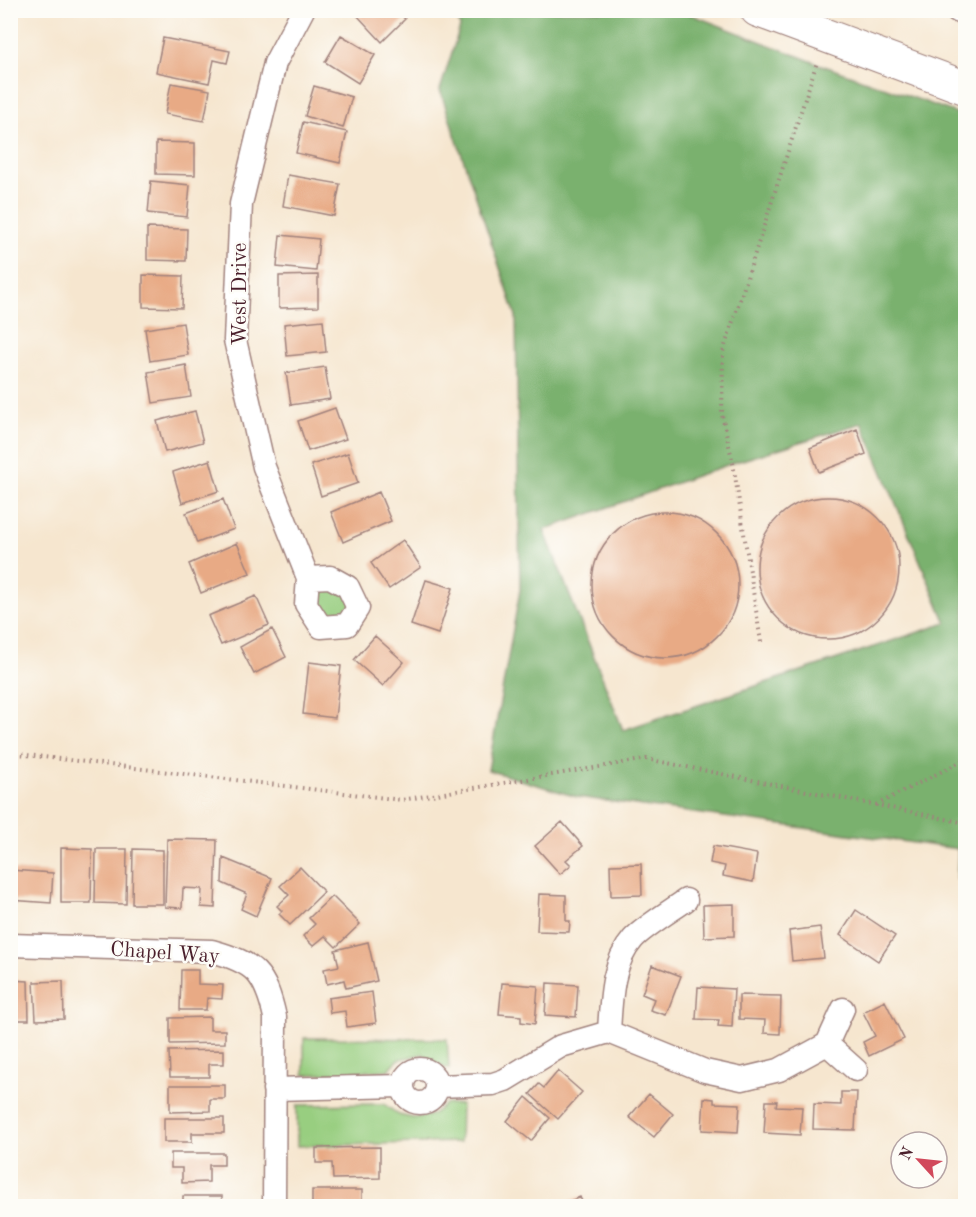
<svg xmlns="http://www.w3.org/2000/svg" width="976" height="1217" font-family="'Old Standard TT',serif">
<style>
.green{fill:#98ce80;stroke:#717656;stroke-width:1.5}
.forest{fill:#7ab16e;stroke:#62684c;stroke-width:1.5;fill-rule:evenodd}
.building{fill:#e8aa85}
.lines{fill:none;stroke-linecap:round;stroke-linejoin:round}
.minor-casing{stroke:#a0827d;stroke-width:25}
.highway-casing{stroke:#a0827d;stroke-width:35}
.path{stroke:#a0827d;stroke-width:4;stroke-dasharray:1.5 4.5;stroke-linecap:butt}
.minor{stroke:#fff;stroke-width:22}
.highway{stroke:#fff;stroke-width:33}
.labels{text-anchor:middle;stroke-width:5;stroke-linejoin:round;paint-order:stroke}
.street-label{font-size:21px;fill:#4a1f2b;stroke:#fdfcf7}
</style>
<rect width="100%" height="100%" fill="#fdfcf7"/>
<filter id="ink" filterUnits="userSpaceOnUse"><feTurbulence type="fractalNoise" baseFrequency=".0167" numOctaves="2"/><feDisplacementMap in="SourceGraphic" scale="12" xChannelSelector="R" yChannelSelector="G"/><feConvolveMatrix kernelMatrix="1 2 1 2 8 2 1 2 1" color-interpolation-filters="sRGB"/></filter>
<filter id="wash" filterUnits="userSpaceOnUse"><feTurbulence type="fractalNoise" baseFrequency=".008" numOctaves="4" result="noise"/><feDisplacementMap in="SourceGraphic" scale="24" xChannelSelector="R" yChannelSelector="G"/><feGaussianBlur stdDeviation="1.35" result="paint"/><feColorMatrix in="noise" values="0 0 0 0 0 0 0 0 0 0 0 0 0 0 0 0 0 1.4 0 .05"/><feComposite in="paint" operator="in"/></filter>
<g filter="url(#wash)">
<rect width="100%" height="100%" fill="#f6e6cf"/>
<path class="green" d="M330,577L358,608L321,627L308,578Z
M304,1038L447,1039L449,1069L435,1064L423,1054L397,1060L389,1070L304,1075Z
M384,1104L399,1115L413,1118L432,1115L445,1104H461L460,1142L297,1146V1105Z"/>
<path class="forest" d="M455,11H682L816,63L965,116V880L957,879L958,849L577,797L488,770L520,590L516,316L440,90L460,27ZM862,423L946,623L623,730L544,530L733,463Z"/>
<g id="blocks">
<path class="building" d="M357,10H396L405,19L382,42L355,13Z
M341,35L375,55L358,83L325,62Z
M163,38L230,51L227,63L214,60L209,83L156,72Z
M171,83L210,90L204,121L165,114Z
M314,86L352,97L343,128L305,116Z
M303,122L347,132L340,163L296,153Z
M156,142L195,143V175L156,174Z
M288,175L340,184L334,216L283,206Z
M151,181L190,185L187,217L148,213Z
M147,228L187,229L186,261L147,260Z
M280,235L319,239L316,271L277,267Z
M143,275L183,276L182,308L143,307Z
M318,275V307L279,308V276Z
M323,320L326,352L287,356L284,324Z
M183,323L188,355L150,361L145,329Z
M186,365L191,397L153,403L148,372Z
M325,367L330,399L291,405L286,373Z
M335,408L346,439L308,451L298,421Z
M195,411L203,442L165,452L157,421Z
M857,429L866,454L819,472L810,448Z
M348,453L358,483L321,496L311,465Z
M210,460L219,491L182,503L173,472Z
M379,492L391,521L343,542L331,512Z
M757 568a71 71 0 1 1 142 0a71 71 0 1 1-142 0Z
M223,499L234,529L197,543L186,513Z
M592 585a73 73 0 1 1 146 0a73 73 0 1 1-146 0Z
M403,540L421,567L389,589L371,563Z
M237,543L250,573L201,593L189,564Z
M426,580L453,588L438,634L411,625Z
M256,596L269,625L221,645L208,616Z
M272,629L286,657L254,674L240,647Z
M375,636L404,662L383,686L354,660Z
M309,662L341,666L335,718L303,714Z
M562,822L583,846L566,860L571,865L560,874L535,846Z
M167,839L217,840L215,908L201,907L202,889L183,888L182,908L165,907Z
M713,846L757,854L753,882L723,876L725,866L710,863Z
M61,848L92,849L91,903H61Z
M96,849H127L126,904L95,903Z
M133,849L163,850V904H132Z
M223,858L272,878L256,916L241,909L247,894L222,883Z
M641,864L642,895L611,896L610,865Z
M300,867L324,892L290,925L279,914L282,911L277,906L289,895L280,886Z
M10,870L53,873L51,903L10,900Z
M539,894L566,895V921H570L569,932L537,931Z
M332,896L360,924L336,947L325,936L313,946L303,936L315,924L309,918Z
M734,904V936L704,937L703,905Z
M856,910L895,936L878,961L840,935Z
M820,927L824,958L792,961L789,931Z
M368,942L377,981L346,988L344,980L327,984L324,969L339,966L335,950Z
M652,965L681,976L666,1015L650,1010L654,999L642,994Z
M181,970H198V984L223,985L222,999L207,998L206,1010H180Z
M10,980L28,981L29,1020H10Z
M63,981L64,1019L36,1020L34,982Z
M502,983L538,986L535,1024L521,1022V1016L499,1014Z
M547,983L578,985L576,1017L545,1015Z
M698,987L734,989L732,1027L718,1026L719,1020L696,1019Z
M372,992L376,1023L347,1027L345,1011L330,1013L328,998Z
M739,995L781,996L780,1034L764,1033L765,1020L739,1019Z
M885,1001L904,1039L869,1056L863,1042L875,1036L863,1012Z
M210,1017V1030H225V1043L170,1044V1018Z
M224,1050V1064H209V1077H170L169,1051Z
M558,1071L582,1092L558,1119L530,1094L539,1084L544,1088Z
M170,1085H225V1099H210V1111L170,1112Z
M841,1092H857L855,1130L813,1129L814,1104L841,1105Z
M649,1094L673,1114L654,1137L629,1117Z
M526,1097L550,1118L531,1141L507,1121Z
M704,1098L714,1099V1103L740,1104L738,1132L702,1130Z
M766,1101H777L776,1106L802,1107L800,1135L764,1133Z
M164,1118H224V1133H192V1142H164Z
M380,1147V1178L333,1179L332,1163H316V1148Z
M171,1153H224V1165H209V1182L182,1183V1168H171Z
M312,1190H362V1206L312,1205Z
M183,1196H222V1206H183Z
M580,1197L584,1206H558L568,1202Z"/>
</g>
</g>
<g filter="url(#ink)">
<use href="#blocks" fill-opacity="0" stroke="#a0827d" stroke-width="1.5"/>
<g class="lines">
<defs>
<path id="minor" d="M303,10L275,63L241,204L235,340L264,467L308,578
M956,10L966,16
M330,577L348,587L358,608L347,625L321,627L306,604L308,578Z
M10,945L212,951C255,963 265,973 275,1017L274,1206
M609,1032C611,1001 611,964 633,939C644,927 672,910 686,900
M827,1044L856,1070
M403 1086a17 17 0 1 1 34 0a17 17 0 1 1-34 0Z
M437,1086L493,1084L505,1080L561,1046L609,1032L705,1071L742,1079L779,1070L827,1044L843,1009
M274,1089L403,1086"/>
<path id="highway" d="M757,10L966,88"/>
</defs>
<use href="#minor" class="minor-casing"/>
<use href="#highway" class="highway-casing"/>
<path class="path" d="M761,642L733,463L722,415L723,352L817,62
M10,753L402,800L647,759L966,823
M876,805L966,759"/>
<use href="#minor" class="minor"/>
<use href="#highway" class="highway"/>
</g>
</g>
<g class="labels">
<g class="street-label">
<text transform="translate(239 294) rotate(-90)" y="7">West Drive</text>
<text transform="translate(165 952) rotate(4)" y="7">Chapel Way</text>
</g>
</g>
<rect width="976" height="1217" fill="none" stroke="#fdfcf7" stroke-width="36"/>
<g transform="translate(919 1160) rotate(297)"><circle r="28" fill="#fdfcf7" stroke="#b5a4a5" stroke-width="1.5"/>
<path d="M0-4.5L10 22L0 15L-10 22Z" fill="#d1495b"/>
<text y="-9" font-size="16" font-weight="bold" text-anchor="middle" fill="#4a1f2b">N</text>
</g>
</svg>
